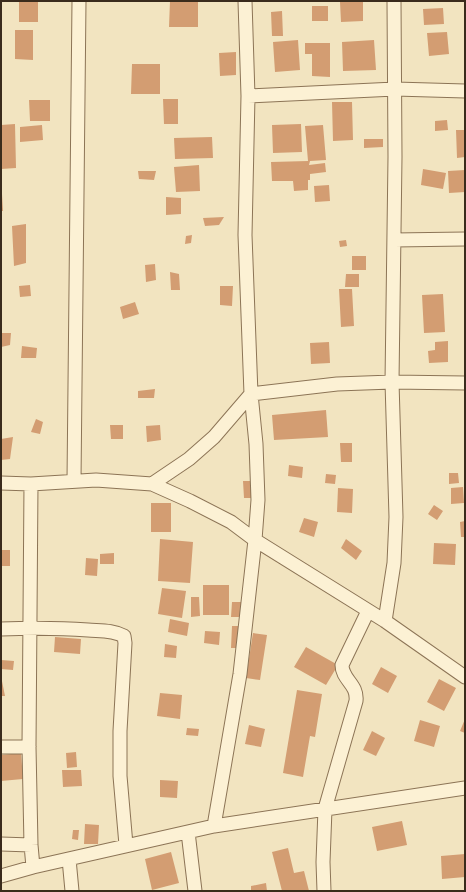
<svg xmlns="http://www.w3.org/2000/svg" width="466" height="892" font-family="'PT Serif',serif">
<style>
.building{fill:#d39d72}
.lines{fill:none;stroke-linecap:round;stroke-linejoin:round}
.street-casing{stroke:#8c7456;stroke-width:15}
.street{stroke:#fcf1d4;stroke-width:13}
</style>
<rect width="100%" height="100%" fill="#f2e4c0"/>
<path class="building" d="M19,1H38V22H19Z
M170,1H198V27H169Z
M363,1V21L341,22L340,2Z
M312,6H328V21H312Z
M443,8L444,24L424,25L423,9Z
M282,11L283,36H272L271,12Z
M15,30H33V60L15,59Z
M447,32L449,54L429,56L427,33Z
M298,40L300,70L275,72L273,42Z
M374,40L376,70L343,71L342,42Z
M305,43H330V77L312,76V54H305Z
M236,52V75L220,76L219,53Z
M132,64H160V94H131Z
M163,99H178V124H164Z
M29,100H50V121H30Z
M332,102H352L353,140L333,141Z
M447,120L448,130L435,131V121Z
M15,124L16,168L1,169V125Z
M301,124L302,152L273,153L272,125Z
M42,125L43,140L20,142V127Z
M323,125L326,160L310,161L309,165L325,163L326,172L310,174V180H308V190L294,191L293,181H272L271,162L308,161L305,126Z
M456,130H465V157L457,158Z
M212,137L213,158L175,159L174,138Z
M364,139H383V147L364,148Z
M199,165L200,191L176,192L174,167Z
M423,169L446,173L443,189L421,185Z
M465,170V192L449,193L448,171Z
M138,171H156L154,180L139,179Z
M329,185L330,201L315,202L314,186Z
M1,194H2L3,211H1Z
M166,197L181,198V214L166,215Z
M224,217L219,225L205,226L203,218Z
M26,224V263L14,266L12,226Z
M192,235L191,243L185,244L186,236Z
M346,240L347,246L340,247L339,241Z
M352,256H366V270H352Z
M155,264L156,280L146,282L145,265Z
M170,272L179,274L180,290H171Z
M346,274H359V287H345Z
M30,285L31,296L20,297L19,286Z
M220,286H233L232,306L220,305Z
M339,289H352L354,326L341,327Z
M443,294L445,332L424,333L422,295Z
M135,302L139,314L123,319L120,307Z
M1,333H11L10,345L1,347Z
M448,341V362L429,363L428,351L435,350V342Z
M329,342L330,363L311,364L310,343Z
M22,346L37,348L36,358H21Z
M155,389L154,398H138V391Z
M326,410L328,437L274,440L272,415Z
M36,419L43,422L40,434L31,432Z
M110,425H123V439H111Z
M160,425L161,440L147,442L146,426Z
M13,437L10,459L1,460V439Z
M340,443H352V462H341Z
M289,465L303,467L302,478L288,476Z
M449,473H458L459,483L449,484Z
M326,474L336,475L335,484L325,483Z
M243,481H253V498H244Z
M463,487L464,503L451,504V488Z
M338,488L353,489L352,513L337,512Z
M151,503H171V532H151Z
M434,505L443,511L437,520L428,514Z
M304,518L318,522L314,537L299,532Z
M465,521V537H461L460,522Z
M160,539L193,542L190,583L158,581Z
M346,539L362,551L356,560L341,548Z
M434,543L456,544L455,565L433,564Z
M1,550H10V566H1Z
M114,553V564H100V554Z
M86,558L98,559L97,576L85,575Z
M203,585H229V615H203Z
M162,588L186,591L182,618L158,614Z
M191,597H199L200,616L191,617Z
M232,602H242V617H231Z
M170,619L189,623L187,636L168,632Z
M232,626H242V648H231Z
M205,631L220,632L219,645L204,643Z
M253,633L267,635L260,680L246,678Z
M55,637L81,639L80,654L54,652Z
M165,644L177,646L176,658L164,657Z
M306,647L338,665L326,685L294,667Z
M1,660L14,661L13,670L1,669Z
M381,667L397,676L388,693L372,684Z
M1,676L5,696H1Z
M439,679L456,688L444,711L427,702Z
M297,690L322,694L315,737L310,736L303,777L283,773Z
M160,693L182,695L180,719L157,716Z
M465,719V733L460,731Z
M420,720L440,726L434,747L414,741Z
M249,725L265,729L261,747L245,744Z
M187,728L199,729L198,736L186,735Z
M372,731L385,738L376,756L363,750Z
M76,752L77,767L67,768L66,753Z
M21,753L23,779L1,781V755Z
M62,770H81L82,786L63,787Z
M160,780L178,781L177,798L160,797Z
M402,821L407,845L377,851L372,827Z
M85,824L99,825L98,844H84Z
M73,830H79L78,840L72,839Z
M288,848L294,873L304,871L309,891H282L272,852Z
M171,852L179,883L152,890L145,859Z
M465,854V877L442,879L441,856Z
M266,883L267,891H251V886Z"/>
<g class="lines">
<defs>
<path id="street" d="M248,96L395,89L465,91
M394,240L465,239
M74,481L79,1
M1,483L31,484L96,480L152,484L190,501L231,522L255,540L385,621L465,677
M31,484L29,747L31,845L33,867
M152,484L189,459L214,437L251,394L337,384L392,382L465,383
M385,621L394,563L396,517L392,382L395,157L394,1
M1,629C30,628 59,628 88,630C100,631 113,630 124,636L125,643L120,731V776L126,845
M1,747H29
M214,826L240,674L255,540L258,500L256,444L251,394L245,235L248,96L245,1
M188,832L195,891
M1,844L31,845
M69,859L72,891
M1,876L33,867L214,826L465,788
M324,891L323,862L325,809L356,701C358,684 342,680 342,665L368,611"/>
</defs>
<use href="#street" class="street-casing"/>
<use href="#street" class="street"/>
</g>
<rect width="466" height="892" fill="none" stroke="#3a2b1c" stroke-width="4"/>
</svg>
